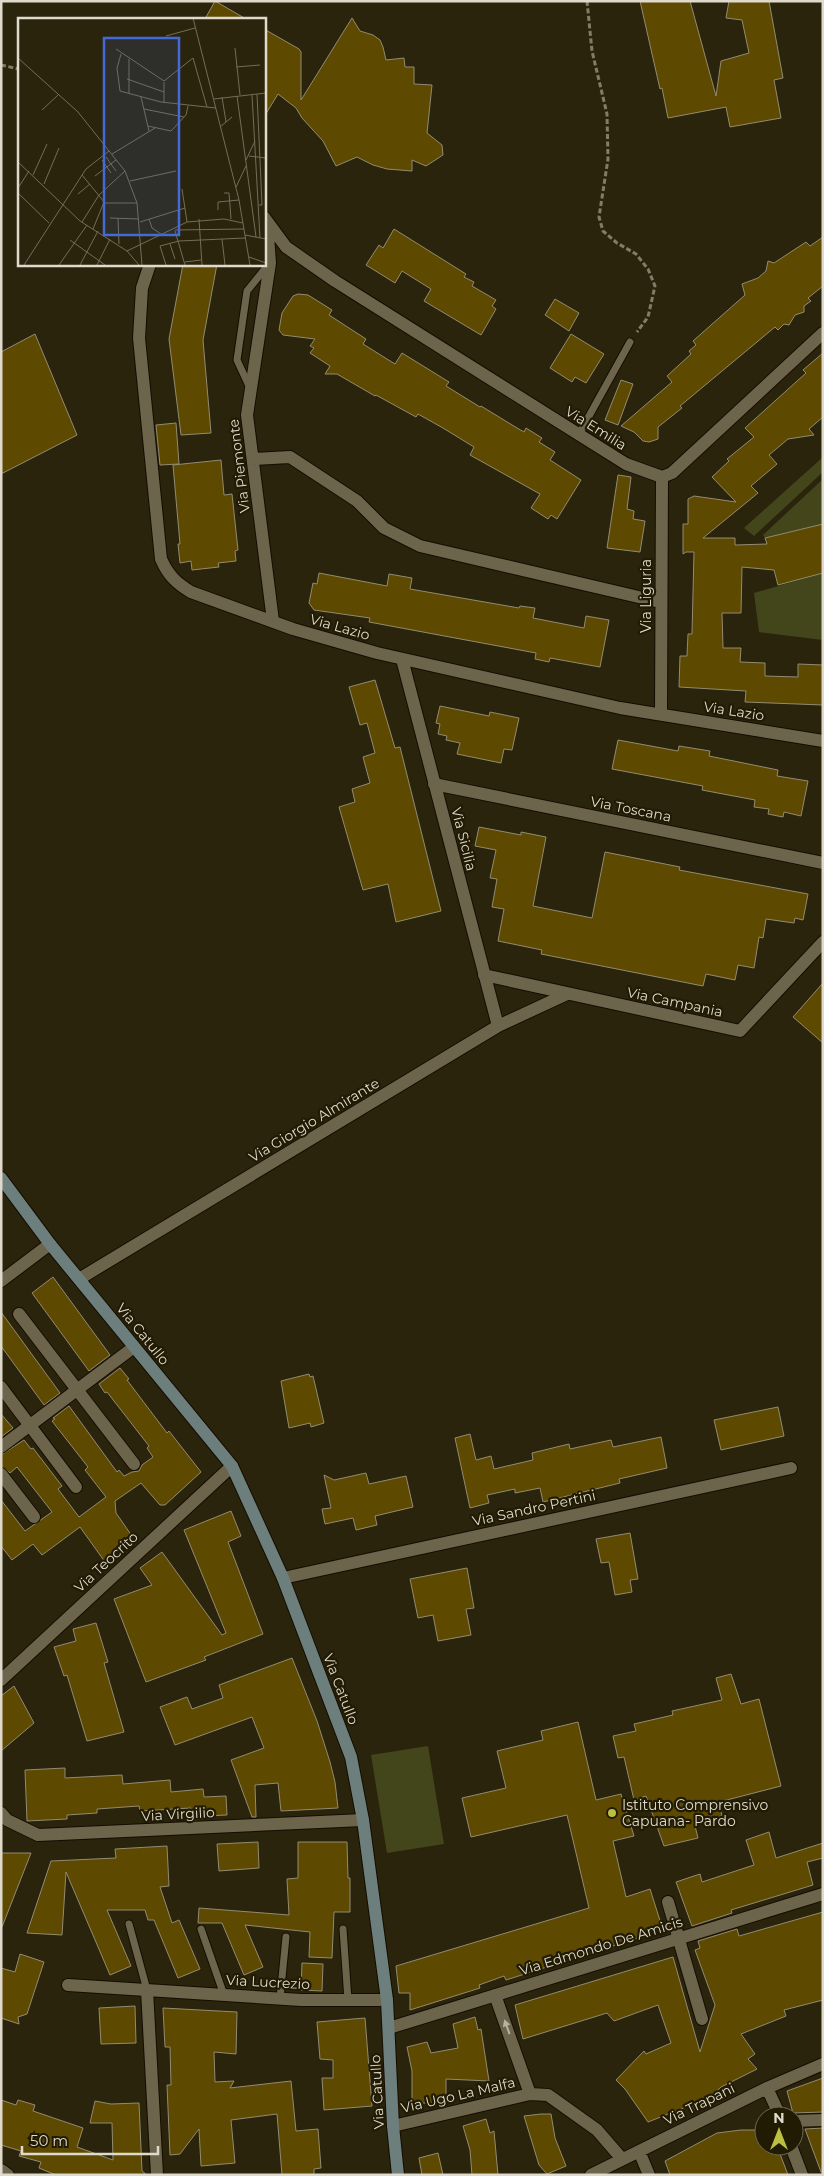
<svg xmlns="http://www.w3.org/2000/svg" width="824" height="2176" font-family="Montserrat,sans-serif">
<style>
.green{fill:#43451a}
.building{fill:#5d4a00;stroke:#938b71}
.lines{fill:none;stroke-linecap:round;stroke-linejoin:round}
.lane-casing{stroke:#140d00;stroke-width:9}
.street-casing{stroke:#140d00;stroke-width:14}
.secondary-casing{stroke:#140d00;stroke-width:14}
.path{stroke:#827c69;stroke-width:3;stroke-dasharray:5 2.5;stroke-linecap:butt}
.lane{stroke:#6c644b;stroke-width:7}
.street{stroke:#6c644b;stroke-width:12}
.secondary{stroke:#6d7f7d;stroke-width:12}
.oneway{fill:#b7b19f}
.poi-dot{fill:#bdbf43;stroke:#221b04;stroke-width:2}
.labels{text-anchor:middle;stroke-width:4.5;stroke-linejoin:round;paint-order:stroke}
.street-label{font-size:14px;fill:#dfdacc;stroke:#221b04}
.poi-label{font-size:14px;fill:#dfdacc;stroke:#221b04;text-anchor:start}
.inset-road{fill:none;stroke:#736d59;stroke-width:1}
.view{fill:#446ad6;fill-opacity:0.15;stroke:#446ad6;stroke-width:2.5}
.inset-edge{fill:none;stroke:#dfdacc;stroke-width:2.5}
</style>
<rect width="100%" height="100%" fill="#2b240d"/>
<path class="green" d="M823,457V472L754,536L744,528Z
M823,479V524L765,538L763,535Z
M823,573V640L759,632L754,593Z
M428,1746L444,1844L387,1853L371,1755Z"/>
<path class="building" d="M215,1L246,19H205Z
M640,1H690L716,96L721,61L749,53L742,20L726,18L729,1H769L783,78L774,80L781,118L730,127L726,107L668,118L662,88L660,89Z
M352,18L360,31L373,35L380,40L383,47L386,60L404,58L405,67H414V84L432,85L427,133L442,145L443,155L426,166L412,160V171L387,169L373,165L357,157L336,166L323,141L302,118L296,108L278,94L264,117V29L299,49L301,52V100Z
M394,229L466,274L464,277L474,282L472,286L496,300L492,306L496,309L481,335L424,301L431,289L402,271L395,283L366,265L379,245L383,248Z
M823,237V286L808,298L811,301L804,306V312L795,315L789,325L784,324L778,330L775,327L680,406L682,408L658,427V439L649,442L643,441L634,432L621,426L672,382L667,376L691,354L689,351L696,345L693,341L745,295L742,284L758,278L766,271L768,261L774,263L806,242L810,246Z
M183,264H217L203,340L211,433L181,435L169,339Z
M298,294L308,295L332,310L329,315L366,339L363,344L395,364L402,353L449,382L446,386L480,407L481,406L517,428L524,432L526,428L542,438L539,442L555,452L550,460L581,480L557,519L551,515L548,519L531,508L540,494L470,455L474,447L443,428L418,414L416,417L376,395L375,396L337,374H325L330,366L310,353L314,348L310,346L315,339L283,335L279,330L282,313L293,296Z
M555,299L579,313L569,331L545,315Z
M35,334L77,435L1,474V352Z
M571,334L604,354L586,383L575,377L572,382L550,368Z
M823,353V417L809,429L814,435L788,439L769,455L777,464L751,486L758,493L703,538H735V545L767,544L765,538L823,524V573L778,585L774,570L742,567L741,613H722L723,648H741L740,662L765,663V676L798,677V664L823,665V705L745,702L746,691L679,687L680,656H687L688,634H692L694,552H686L683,554V524H688V499L694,496L736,502L712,477L729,461L727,459L754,437L745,428L806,373L803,370Z
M621,380L633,384L618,425L605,420Z
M176,423L179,464L160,465L156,425Z
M221,460L224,495L232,494L238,550L235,551L236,561L218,563L219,567L192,570L191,561L180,563L178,544H180L173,465Z
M618,475L631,477L627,509L634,511L633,519L645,521L640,552L607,548Z
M319,573L387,586L389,574L412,578L410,589L519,608L520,606L535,608L533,618L584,628L586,616L609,620L600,667L550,658L549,662L535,659L536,653L369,622L370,618L314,610L309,603L313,583L317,584Z
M375,680L395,748L400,747L441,911L396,922L388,884L363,890L339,807L355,802L352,789L370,783L363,757L375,753L367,723L360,725L349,687Z
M440,706L489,716L490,712L519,718L512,750L504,749L501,763L457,754L460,743L446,740L447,736L438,734L440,724L436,723Z
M618,740L678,751L679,746L710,751L709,756L778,770L777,776L808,781L801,816L784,812L783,817L768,814L769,809L754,807L755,800L702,790L703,786L612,769Z
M479,827L521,835V832L546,837L533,906L592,918L605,852L680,867L679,870L808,894L803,920L795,918L794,923L766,919L763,938L759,937L754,968L738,965L735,980L706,974L703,986L541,954L542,950L498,941L504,909L492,907L497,879L490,878L496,850L475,846Z
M823,983V1043L793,1017Z
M53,1277L110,1355L89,1371L32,1293Z
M1,1312L60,1393L44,1405L1,1346Z
M120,1368L129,1379L127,1380L167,1433L169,1431L201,1472L165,1505H160L141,1483L115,1501L116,1513L132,1536L105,1562L80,1527L42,1555L33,1544L12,1560L1,1546V1500L25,1531L52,1512L17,1467L10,1473L1,1466V1455L24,1440L31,1449L33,1448L62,1486L58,1489L79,1517L106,1497L85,1470L88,1467L52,1421L55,1419L53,1418L69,1406L117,1472L119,1470L124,1476L132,1472L139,1471L142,1465L153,1457L147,1448L149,1446L107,1392L105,1393L99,1384Z
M309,1374L310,1377L313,1376L324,1423L311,1427L310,1423L289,1428L281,1381Z
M778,1407L784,1436L721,1450L714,1420Z
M1,1414L13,1428L1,1437Z
M470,1434L476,1460L491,1456L494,1469L533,1460L532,1453L569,1444L570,1449L611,1440L613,1447L661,1437L667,1468L619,1479L620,1483L543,1502L540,1488L515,1493V1489L487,1495L489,1503L470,1508L455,1438Z
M366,1473L369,1484L406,1476L413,1507L375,1516L377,1525L356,1530L353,1518L325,1524L322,1509L331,1508L324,1475L334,1480Z
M231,1511L241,1536L228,1542L263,1634L204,1657L206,1660L146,1682L114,1599L152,1585L140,1568L162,1552L222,1635L226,1633L184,1530Z
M630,1533L638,1579L630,1580L632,1592L615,1595L609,1562L601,1563L596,1539Z
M467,1568L474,1608L466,1609L471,1635L438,1641L433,1615L418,1618L410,1579Z
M96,1623L108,1662L104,1663L124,1732L87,1741L67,1675L64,1676L54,1647L76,1641L73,1629Z
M292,1658L317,1721L330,1762L335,1782L338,1808L281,1811L278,1783L255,1785L256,1817H252L231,1760L264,1748L252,1717L175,1745L160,1707L187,1697L192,1709L223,1698L219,1685Z
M731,1674L741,1704L759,1699L781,1786L719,1802L722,1816L694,1822L698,1838L664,1846L646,1796L634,1800L624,1757L618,1758L613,1736L636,1731L634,1724L673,1715L672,1711L722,1700L716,1678Z
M14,1686L34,1723L1,1751V1696Z
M578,1722L596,1800L621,1794L634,1836L613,1841L626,1897L650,1889L663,1930L506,1980L504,1976L479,1985L480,1988L410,2010V1993H399L396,1966L589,1908L567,1815L471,1837L462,1798L506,1788L497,1751L543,1740L541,1731Z
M65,1768V1778L122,1775L123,1784L170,1780L171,1792L203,1789L204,1797L226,1796L227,1815L204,1816V1819L192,1820L191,1808L140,1811L139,1806L97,1809V1813L67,1815V1819L27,1821L25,1770Z
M769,1832L776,1858L823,1843V1858L807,1862L813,1885L731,1910L732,1913L692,1926L676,1882L700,1874L702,1882L754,1865L746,1840Z
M258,1842L259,1868L219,1871L217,1844Z
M298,1842H347L348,1878H350V1912H334L332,1958L309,1957L310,1932L245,1925L263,1967L244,1975L222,1923H198L199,1908L289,1915L287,1879L298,1878Z
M167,1846L169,1886L160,1887L172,1923L179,1920L200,1969L178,1978L154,1920H148L145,1910H107L131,1966L110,1975L66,1872L62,1935L27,1933L51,1861L116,1858L115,1849Z
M1,1853H31L2,1927H1Z
M823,1912V2000L784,2010L786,2016L741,2034L755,2054L748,2059L757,2069L721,2087L696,2111L691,2105L648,2122L625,2089L616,2080L644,2051L646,2054L671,2043L658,2005L614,2021L607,2013L523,2039L515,2005L673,1957L700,2052L715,2005L695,1950L700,1948L698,1941L737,1929L739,1936Z
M20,1954L44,1962L27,2014L18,2017L19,2024L1,2018V1968L15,1972Z
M302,1963L323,1964L322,1991L301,1990Z
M135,2006L136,2043L101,2044L99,2008Z
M163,2008L237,2012L236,2054L214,2052L215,2082L234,2081L230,2088L291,2081L296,2131L318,2129L321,2168L314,2169V2175H282L277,2114L231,2120L235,2163L201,2166L199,2129L180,2154L170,2155L167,2085H171L170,2047H165Z
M475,2017L478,2030L481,2029L489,2081L446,2079V2105L412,2102V2071L407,2047L427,2042L431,2053L458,2048L453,2024Z
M365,2018L372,2106L324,2110L322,2078H333V2060L320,2059L317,2022Z
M823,2078V2112L793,2113L787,2091Z
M1,2100L16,2105L18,2100L35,2105L33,2111L83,2128L77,2147L113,2160L112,2123H90L95,2101L111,2104L139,2103L142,2171L147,2175H56L39,2168L41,2162L19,2156L21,2151L1,2145Z
M541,2114H551L555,2138L566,2166L547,2174L539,2165L524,2116Z
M486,2119L490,2133L494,2131L498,2175H472L470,2150L463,2126Z
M823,2128V2172H821L805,2129Z
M741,2130H764V2146H777L788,2175H670L665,2161L717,2133Z
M438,2153L443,2175H422L419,2158Z"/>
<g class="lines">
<defs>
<path id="lane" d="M250,388L237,360L247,291L268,265
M578,436L630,342
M129,1924L147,1990
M201,1929L224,1995
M343,1929L348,2000
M280,1998L286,1937"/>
<path id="street" d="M264,217L286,247L335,281L626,464L662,477L672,473L823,333
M267,222L270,263L247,415L273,621
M150,264L142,288L139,338L161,559C168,575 176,583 191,592L293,629L377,653L620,708L823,741
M253,459L290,457L357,501L384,528L420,546L660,602
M402,659L498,1026
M661,714L662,477
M434,784L823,863
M484,975L740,1031L823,942
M79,1279L498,1026L567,994
M1,1281L50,1244
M19,1314L134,1464
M1,1387L76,1487
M1,1447L134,1347
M1,1474L34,1517
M283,1578L791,1468
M1,1680L232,1466
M1,1813L7,1820L38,1835L363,1820
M668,1902L702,2019
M68,1985L301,2000H387
M147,1990L157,2175
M495,1995L530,2094L548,2095L597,2130L622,2159
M389,2028L823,1894
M767,2088L780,2116
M794,2121L823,2120
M393,2126L530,2094
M791,2146L802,2175
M639,2151L649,2175
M1,2170L8,2175
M591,2175L767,2088L823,2064"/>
<path id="secondary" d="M1,1178L50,1244L232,1466L283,1578L351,1757L363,1820L387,2000L393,2126L398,2175"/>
</defs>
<use href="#lane" class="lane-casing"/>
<use href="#street" class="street-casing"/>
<use href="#secondary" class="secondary-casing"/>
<path class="path" d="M587,1L592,51L607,114L608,159L599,217L603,231L617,243L636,254L648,269L655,286L648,317L637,332
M1,65L19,69"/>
<use href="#lane" class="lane"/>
<use href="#street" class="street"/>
<use href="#secondary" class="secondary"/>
</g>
<defs><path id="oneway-solid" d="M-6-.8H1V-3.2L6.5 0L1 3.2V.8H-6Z" transform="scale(1.25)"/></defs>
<use class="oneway" href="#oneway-solid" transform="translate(507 2027) rotate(-110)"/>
<circle class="poi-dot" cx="612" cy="1813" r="5"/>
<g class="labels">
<g class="street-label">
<text transform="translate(596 428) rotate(32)" y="5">Via Emilia</text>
<text transform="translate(239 466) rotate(-97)" y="5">Via Piemonte</text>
<text transform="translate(646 596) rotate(-90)" y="5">Via Liguria</text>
<text transform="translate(340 627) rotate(16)" y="5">Via Lazio</text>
<text transform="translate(734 711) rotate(9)" y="5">Via Lazio</text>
<text transform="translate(631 809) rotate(11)" y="5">Via Toscana</text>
<text transform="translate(464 839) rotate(76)" y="5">Via Sicilia</text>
<text transform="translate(675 1002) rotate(12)" y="5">Via Campania</text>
<text transform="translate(314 1120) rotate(-31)" y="5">Via Giorgio Almirante</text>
<text transform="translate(143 1334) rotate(51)" y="5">Via Catullo</text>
<text transform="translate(534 1508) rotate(-12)" y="5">Via Sandro Pertini</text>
<text transform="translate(106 1562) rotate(-43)" y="5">Via Teocrito</text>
<text transform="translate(341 1689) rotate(69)" y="5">Via Catullo</text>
<text transform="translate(178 1814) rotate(-3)" y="5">Via Virgilio</text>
<text transform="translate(601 1946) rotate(-17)" y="5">Via Edmondo De Amicis</text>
<text transform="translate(268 1982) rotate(3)" y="5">Via Lucrezio</text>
<text transform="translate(377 2092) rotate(-93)" y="5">Via Catullo</text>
<text transform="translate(458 2095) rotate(-13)" y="5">Via Ugo La Malfa</text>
<text transform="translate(699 2104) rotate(-26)" y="5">Via Trapani</text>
</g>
<g class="poi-label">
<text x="622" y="1810">Istituto Comprensivo<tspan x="622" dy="16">Capuana- Pardo</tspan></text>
</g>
</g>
<g transform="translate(18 18)">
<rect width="248" height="248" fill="#2b240d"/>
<path class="inset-road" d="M175,0L221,182L232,247M148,18L177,10M217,30L222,77M98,31L146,63L175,40L189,89M103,36L99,50L102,73L143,84L198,90M0,40L60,94L107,153L119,185L124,247M111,41V75M218,49L242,47M109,61L146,74M239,76L244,187H241M234,77L242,220M219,78L238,219M123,79L131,113M204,79L208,104M196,81L248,75M146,85V64M126,91L166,99M24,92L40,77M130,108L153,113L168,97L170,88M202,109L214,99M94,136L137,110M231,138L248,140M88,139L98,153M84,142L93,155M228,142L237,123M0,144L62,203L109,233L121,247M15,157L29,126M64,157L87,185H119M77,158L98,142M112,163L158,153M26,166L41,130M218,169L228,148M0,170L11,153M164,171L169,204M0,175L31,205M206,175H211L213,201M60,176L72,166M200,192V184L221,182M92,200L121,201M100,200L101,226M131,201L134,210L143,216M181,201L184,247M64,204L81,177L107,153M122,204L167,190M75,211L86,184M157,212L226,211M157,213L167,247M227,217L248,221M204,221L207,247M52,222L87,247M152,226L157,241M109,233L169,204L206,201L225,205M231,239L248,245M167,244L183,242M6,247L68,151L91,133M41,247L69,207M62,247L80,213M79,247L92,221M148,247L142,228L161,223L227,220"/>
<path class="view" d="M86,20H161V217H86Z"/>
<rect width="248" height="248" class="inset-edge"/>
</g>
<rect width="824" height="2176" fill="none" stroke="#dfdacc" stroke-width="5"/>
<g transform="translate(779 2131)"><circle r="24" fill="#221b04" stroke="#6e6754"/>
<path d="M0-4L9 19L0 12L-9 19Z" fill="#bdbf43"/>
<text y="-8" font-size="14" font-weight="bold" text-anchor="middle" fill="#dfdacc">N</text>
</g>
<path d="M22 2146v8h136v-8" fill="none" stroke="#dfdacc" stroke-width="2.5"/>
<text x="30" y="2146" font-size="15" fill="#dfdacc" stroke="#221b04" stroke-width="4" paint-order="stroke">50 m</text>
</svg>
